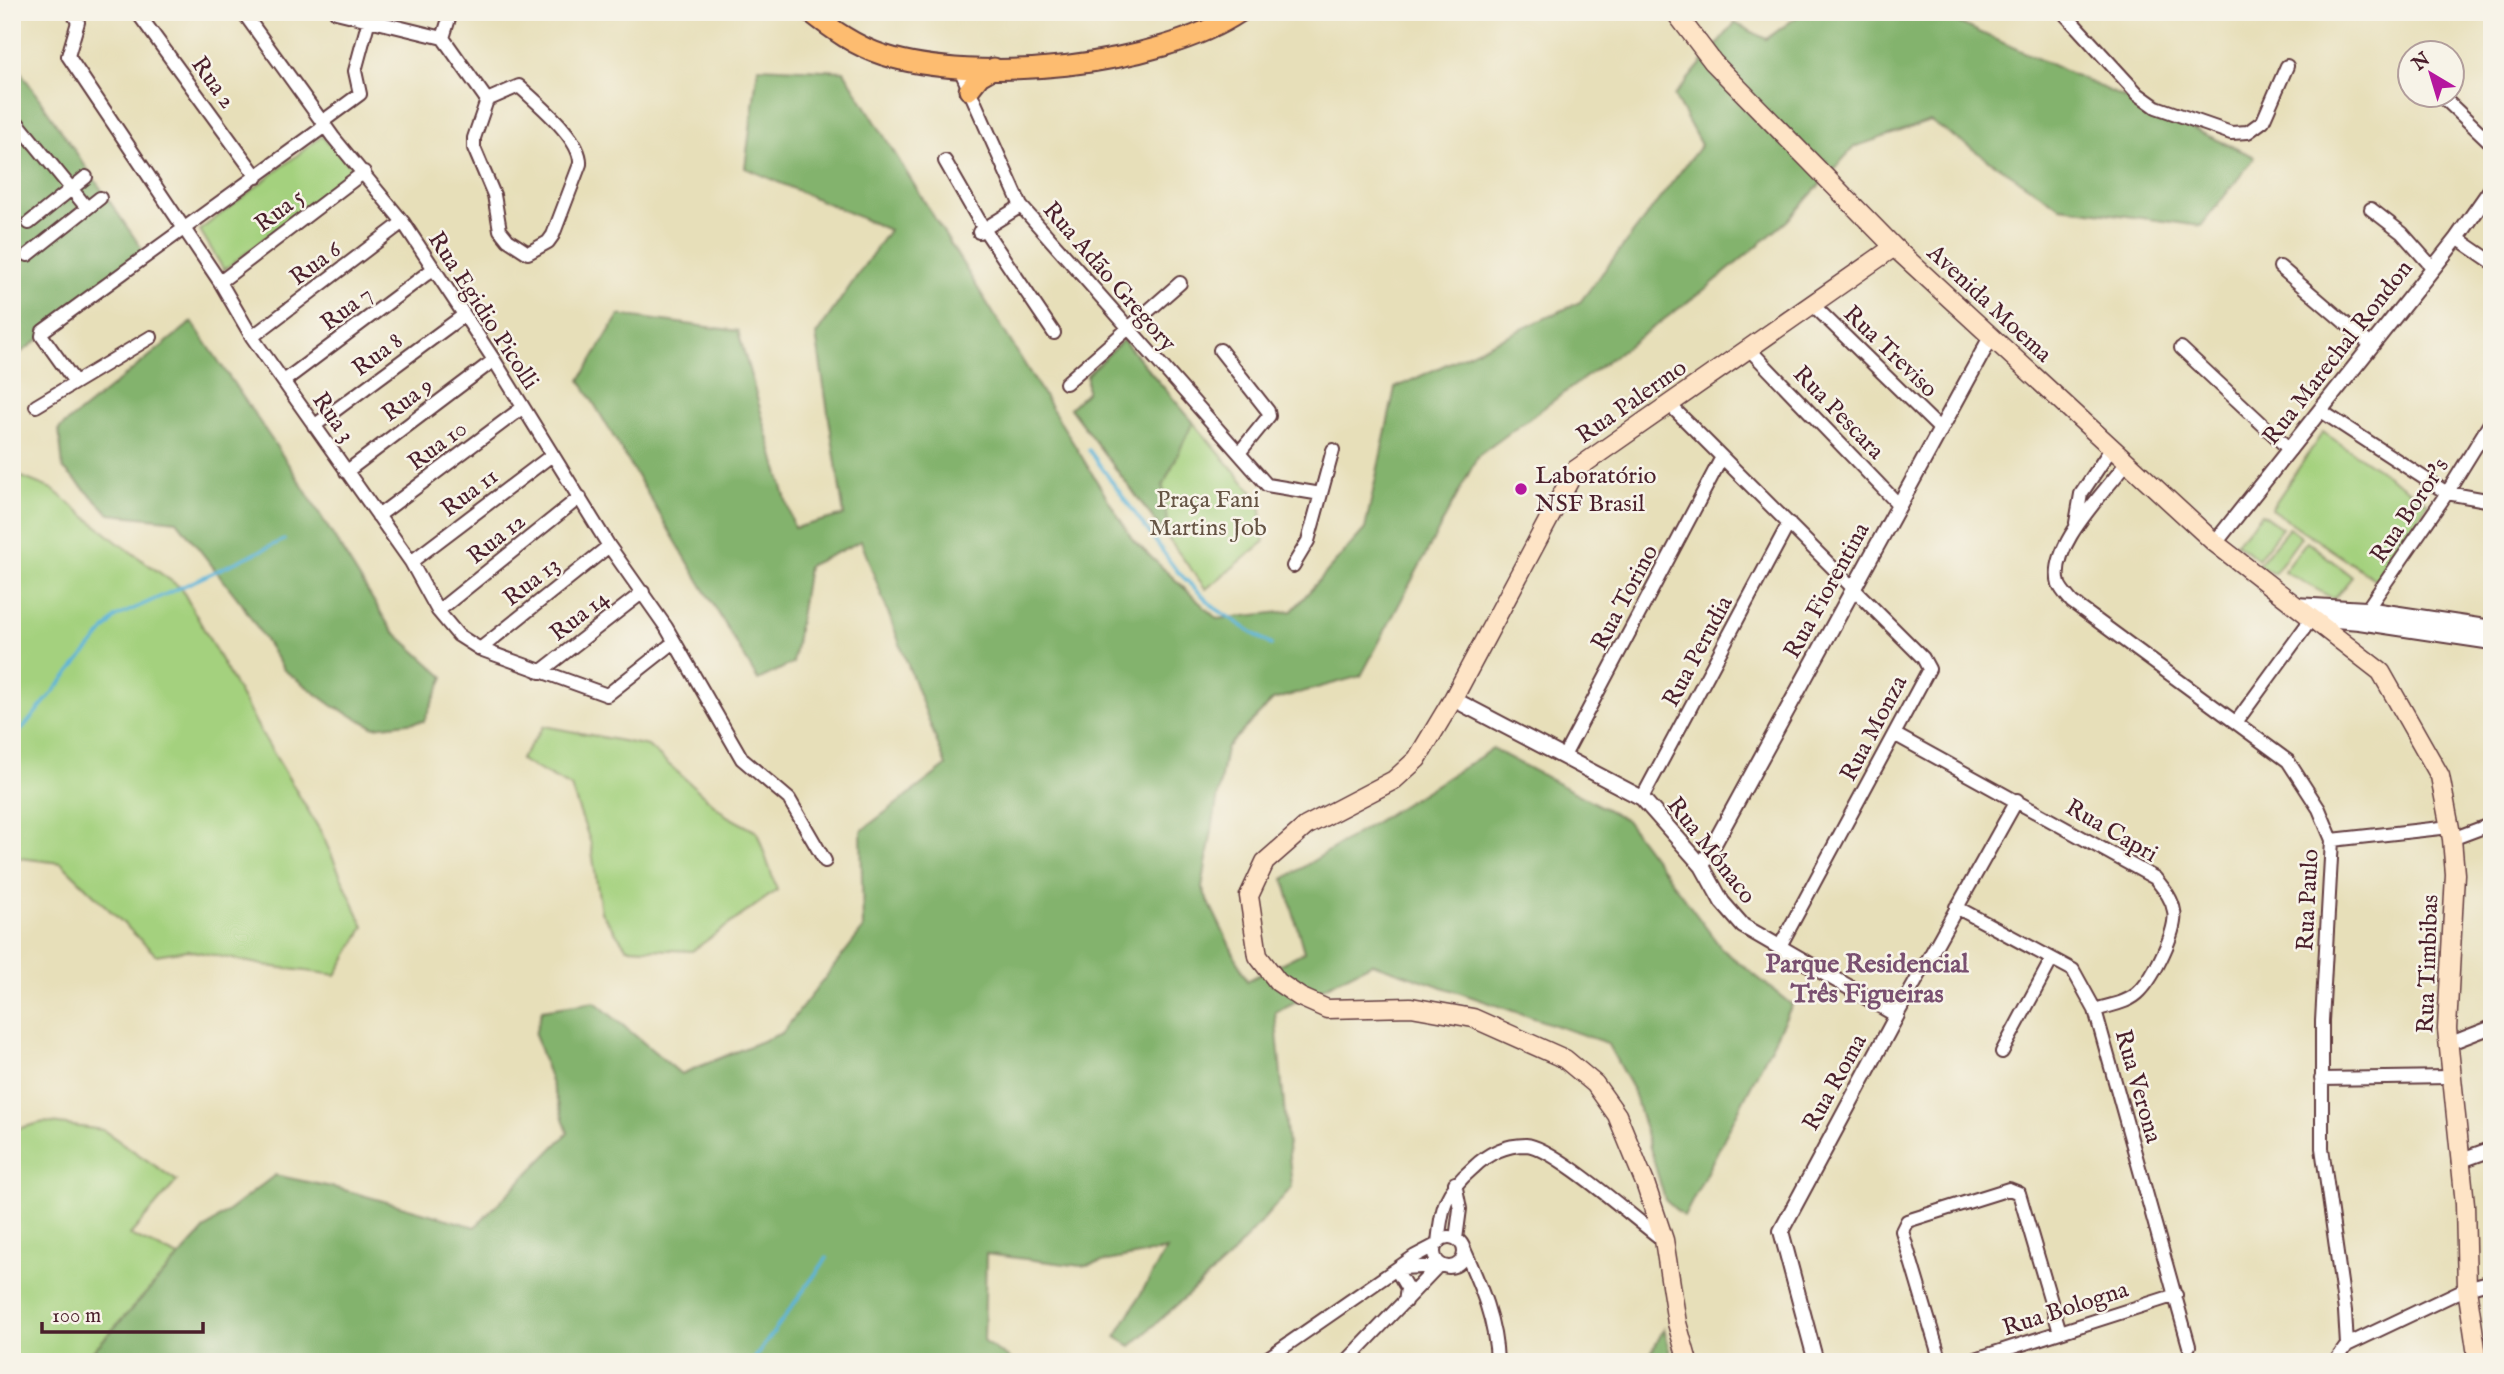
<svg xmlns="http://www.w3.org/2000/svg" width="2504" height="1374" font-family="'IM FELL English',serif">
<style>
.green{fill:#a4d17e;stroke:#777854;stroke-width:2}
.forest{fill:#83b36d;stroke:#66694c;stroke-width:2}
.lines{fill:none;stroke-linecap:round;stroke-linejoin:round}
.stream{stroke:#5cb4d9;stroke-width:3.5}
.minor-casing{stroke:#623c40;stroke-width:16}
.tertiary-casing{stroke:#623c40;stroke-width:18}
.secondary-casing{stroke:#623c40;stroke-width:21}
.primary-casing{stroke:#623c40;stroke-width:23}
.minor{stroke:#fff;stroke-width:12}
.tertiary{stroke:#fff;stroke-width:14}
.secondary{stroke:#fee4c6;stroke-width:18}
.primary{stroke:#fdbc70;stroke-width:19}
.poi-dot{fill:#b5179e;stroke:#f7f3e8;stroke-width:2.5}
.labels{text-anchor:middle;stroke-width:5;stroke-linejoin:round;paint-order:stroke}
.street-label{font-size:24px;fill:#4a1f2b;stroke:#f7f3e8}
.poi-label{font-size:24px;fill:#4a1f2b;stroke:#f7f3e8;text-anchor:start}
.park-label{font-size:24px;fill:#655444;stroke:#f7f3e8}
.neighbourhood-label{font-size:26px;font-weight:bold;fill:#795070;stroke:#f7f3e8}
</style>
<rect width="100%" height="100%" fill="#f7f3e8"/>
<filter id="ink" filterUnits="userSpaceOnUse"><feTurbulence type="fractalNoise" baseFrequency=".0143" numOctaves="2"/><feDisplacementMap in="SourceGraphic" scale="14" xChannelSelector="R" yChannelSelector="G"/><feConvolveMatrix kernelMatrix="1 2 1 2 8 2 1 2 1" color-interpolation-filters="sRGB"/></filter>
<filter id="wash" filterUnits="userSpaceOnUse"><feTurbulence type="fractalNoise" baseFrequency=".00686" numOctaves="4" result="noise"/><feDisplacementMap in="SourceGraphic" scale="28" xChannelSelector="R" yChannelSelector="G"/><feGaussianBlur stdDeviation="1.57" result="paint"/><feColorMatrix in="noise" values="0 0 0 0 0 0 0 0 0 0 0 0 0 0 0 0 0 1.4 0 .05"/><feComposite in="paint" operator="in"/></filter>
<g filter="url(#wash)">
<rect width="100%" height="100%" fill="#e7dfb9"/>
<path class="green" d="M322,136L355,170L224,270L200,230Z
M1123,340L1260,501L1264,542L1206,589L1070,408L1087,392V375Z
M2323,432L2428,503L2376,580L2271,509Z
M12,473L52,489L117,542L181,588L262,734L321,832L364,927L336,975L274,967L187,950L156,955L61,863L12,857Z
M2262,514L2282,528L2258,559L2236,543Z
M2289,528L2301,537L2274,574L2258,565Z
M2307,541L2352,577L2334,599L2284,571Z
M544,726L648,746L727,816L757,832L777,890L692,951L627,948L601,912L591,844L571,787L520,760Z
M44,1122L103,1130L177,1181L130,1235L179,1257L83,1362H12V1130Z"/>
<path class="forest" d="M1804,12H1935L2255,157L2201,226L2060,207L1930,121L1854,147L1787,221L1708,287L1478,456L1361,676L1273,700L1226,748L1202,888L1247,981L1304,952L1284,879L1493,749L1625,819L1722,949L1792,1005L1684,1217L1665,1200L1634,1092L1607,1043L1372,963L1275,1012L1292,1187L1229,1258L1131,1346L1116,1337L1166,1250L1081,1266L986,1254L984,1342L1015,1362H83L206,1228L275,1175L341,1189L475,1227L568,1133L535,1034L542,1010L595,1002L681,1074L782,1033L863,929L861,831L946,766L861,541L808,566L793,663L758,680L580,380L619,315L738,331L794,528L844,515L816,335L889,230L745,168L758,67L844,71L1133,540L1217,619L1292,611L1365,529L1395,388L1580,302L1701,145L1674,96L1735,23L1766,39Z
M12,59L149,259L12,359Z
M192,322L293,471L391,629L444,677L424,721L374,727L333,706L284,670L242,604L177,521L110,514L63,468L59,429Z
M1123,340L1193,422L1163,486L1169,539L1070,408L1087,392V375Z
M1664,1329L1672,1362H1646Z"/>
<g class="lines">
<path class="stream" d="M12,136L16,133
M1089,450L1177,571L1215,608L1271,645
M12,741L116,617L284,540
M752,1362L827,1258"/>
</g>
</g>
<g filter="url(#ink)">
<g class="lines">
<defs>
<path id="minor" d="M72,12L78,22L68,56L220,282L252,337L411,562L438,611L458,635L480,649L607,695L673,643
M137,12L257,177
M243,12L333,137L403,222L494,360L609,546L666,627L742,759L789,799L825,861
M336,12L443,38L487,100L474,138V148L494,195L500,230L508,240L528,253L548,242L553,235L580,164C582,139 537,103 519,86L487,100
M2063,12L2138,94L2156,107L2231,133L2248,132L2263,121L2287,66
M443,38L451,12
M960,69L1021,206L1267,485L1321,494
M2446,100L2492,144
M12,116L87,208
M322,122L360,94L355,71L371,12
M945,161L984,229L1054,333
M2371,209L2402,233L2433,268
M29,223L86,177
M979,232L1021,206
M2457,238L2492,262
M28,255L100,198
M2280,267L2372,346
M220,282L364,172
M1813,305L1939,428
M252,337L403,222
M2181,348L2290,450
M1749,349L1899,505
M1220,350L1268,411L1269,416L1239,453
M284,381L433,269
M75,382L42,336L43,331L325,126
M1066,383L1180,283
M1670,405L1923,658L1929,669L1779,948
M36,406L151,337
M2321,411L2447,493L2492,501
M314,426L464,315
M2127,462C2106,492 2048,546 2059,584C2061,590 2068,597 2072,602L2288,761L2319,809L2332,840L2322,1021V1148L2345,1311L2347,1345L2335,1362
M346,472L494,360
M378,516L522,408
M2076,523L2081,494L2111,449
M411,562L552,455
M1293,566L1308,541L1333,450
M438,611L580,497
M2363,615L2447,493L2492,420
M480,649L609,546
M540,672L643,592
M2237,721L2312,618
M1894,734L2155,878C2163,888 2172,898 2174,911C2178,930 2153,978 2140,991C2129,1003 2110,1005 2095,1010
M1564,756L1722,457
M1642,798L1789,523
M2452,839L2492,824
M2332,840L2450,827
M1956,907L2073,970L2095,1010L2189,1346
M1897,1015L2017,800
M2448,1044L2492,1027
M2002,1052L2052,959
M2321,1079L2450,1077
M1455,1183L1460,1209L1456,1239
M1434 1252a15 15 0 1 1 30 0a15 15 0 1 1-30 0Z
M1438,1243C1442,1206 1444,1193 1473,1168C1487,1154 1505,1145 1526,1145C1553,1146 1637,1221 1663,1240
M1464,1249C1481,1287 1496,1321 1497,1362
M1401,1268L1442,1266
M1397,1271L1407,1288L1405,1302
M2347,1345L2467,1288L2492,1281
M1262,1362L1415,1256L1436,1245
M1346,1362L1438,1266
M1941,1362L1902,1231L1907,1221L2009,1189L2019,1193L2060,1332
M1966,1362L2176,1295"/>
<path id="tertiary" d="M2215,543L2457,238L2492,188
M2295,605L2366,609L2492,628
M2312,618L2359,622L2492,642
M1453,699L1642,798L1702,866L1722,902L1743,926L1897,1015L1781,1231L1816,1362
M1702,866L1991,337
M2459,1161L2492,1149"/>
<path id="secondary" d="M1675,12L1713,62L1894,247L2215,543L2381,672L2440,776L2452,839L2455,874L2447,1029L2465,1204L2467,1288L2478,1362
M1688,1362L1677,1323L1664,1240L1645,1183L1617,1115L1595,1084L1565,1059L1473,1018L1411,1007L1327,1009L1300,997L1278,982L1258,956L1249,896L1265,862L1306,826L1394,780L1417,759L1453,699L1575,470L1894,247"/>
<path id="primary" d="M810,12C833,30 855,46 883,55C977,85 1158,67 1240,12
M969,90L980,76L994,68"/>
</defs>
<use href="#minor" class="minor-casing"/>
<use href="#tertiary" class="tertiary-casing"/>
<use href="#secondary" class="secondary-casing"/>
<use href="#primary" class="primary-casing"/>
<use href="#minor" class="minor"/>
<use href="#tertiary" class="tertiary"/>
<use href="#secondary" class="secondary"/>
<use href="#primary" class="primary"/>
</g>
</g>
<circle class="poi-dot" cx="1521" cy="489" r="7"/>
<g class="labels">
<g class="street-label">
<text transform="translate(214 82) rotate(54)" y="8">Rua 2</text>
<text transform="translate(279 210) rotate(-37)" y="8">Rua 5</text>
<text transform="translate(315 263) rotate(-37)" y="8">Rua 6</text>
<text transform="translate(1110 276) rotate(49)" y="8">Rua Adão Gregory</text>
<text transform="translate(1990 303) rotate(43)" y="8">Avenida Moema</text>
<text transform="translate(346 308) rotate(-37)" y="8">Rua 7</text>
<text transform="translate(484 310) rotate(57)" y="8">Rua Egidio Picolli</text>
<text transform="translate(1891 351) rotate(44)" y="8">Rua Treviso</text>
<text transform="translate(2337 352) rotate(-52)" y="8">Rua Marechal Rondon</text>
<text transform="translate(377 354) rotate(-37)" y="8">Rua 8</text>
<text transform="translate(407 399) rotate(-37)" y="8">Rua 9</text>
<text transform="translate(1631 401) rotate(-35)" y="8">Rua Palermo</text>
<text transform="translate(1839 412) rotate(46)" y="8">Rua Pescara</text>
<text transform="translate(334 417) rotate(55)" y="8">Rua 3</text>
<text transform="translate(437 445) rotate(-37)" y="8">Rua 10</text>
<text transform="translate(469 492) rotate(-37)" y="8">Rua 11</text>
<text transform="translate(2409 510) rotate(-56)" y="8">Rua Boror's</text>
<text transform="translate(496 538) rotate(-39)" y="8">Rua 12</text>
<text transform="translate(531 581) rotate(-38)" y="8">Rua 13</text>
<text transform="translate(1826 590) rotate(-61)" y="8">Rua Fiorentina</text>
<text transform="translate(1624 597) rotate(-62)" y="8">Rua Torino</text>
<text transform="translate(579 615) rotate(-38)" y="8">Rua 14</text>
<text transform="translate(1697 651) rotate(-62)" y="8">Rua Perudia</text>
<text transform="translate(1873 728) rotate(-62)" y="8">Rua Monza</text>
<text transform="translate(2112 830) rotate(30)" y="8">Rua Capri</text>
<text transform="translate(1712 850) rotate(52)" y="8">Rua Mônaco</text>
<text transform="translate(2307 900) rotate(-87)" y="8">Rua Paulo</text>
<text transform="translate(2427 964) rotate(-88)" y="8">Rua Timbibas</text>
<text transform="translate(1834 1082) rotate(-61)" y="8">Rua Roma</text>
<text transform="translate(2139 1086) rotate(74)" y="8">Rua Verona</text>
<text transform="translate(2065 1308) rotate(-18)" y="8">Rua Bologna</text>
</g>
<g class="poi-label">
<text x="1535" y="483">Laboratório<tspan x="1535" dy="28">NSF Brasil</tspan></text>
</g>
<g class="park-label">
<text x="1208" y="507">Praça Fani<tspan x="1208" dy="28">Martins Job</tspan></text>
</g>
<g class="neighbourhood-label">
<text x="1867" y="972">Parque Residencial<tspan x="1867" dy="30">Três Figueiras</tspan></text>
</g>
</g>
<rect width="2504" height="1374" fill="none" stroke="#f7f3e8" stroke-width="42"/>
<g transform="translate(2431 74) rotate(322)"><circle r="33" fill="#f7f3e8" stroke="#b29e9c" stroke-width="2"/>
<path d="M0-5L12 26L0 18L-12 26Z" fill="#b5179e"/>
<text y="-10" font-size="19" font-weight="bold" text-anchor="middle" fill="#4a1f2b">N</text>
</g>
<path d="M42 1322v10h161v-10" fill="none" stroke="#4a1f2b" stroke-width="3.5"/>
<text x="52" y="1322" font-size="21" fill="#4a1f2b" stroke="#f7f3e8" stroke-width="5" paint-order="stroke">100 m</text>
</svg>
